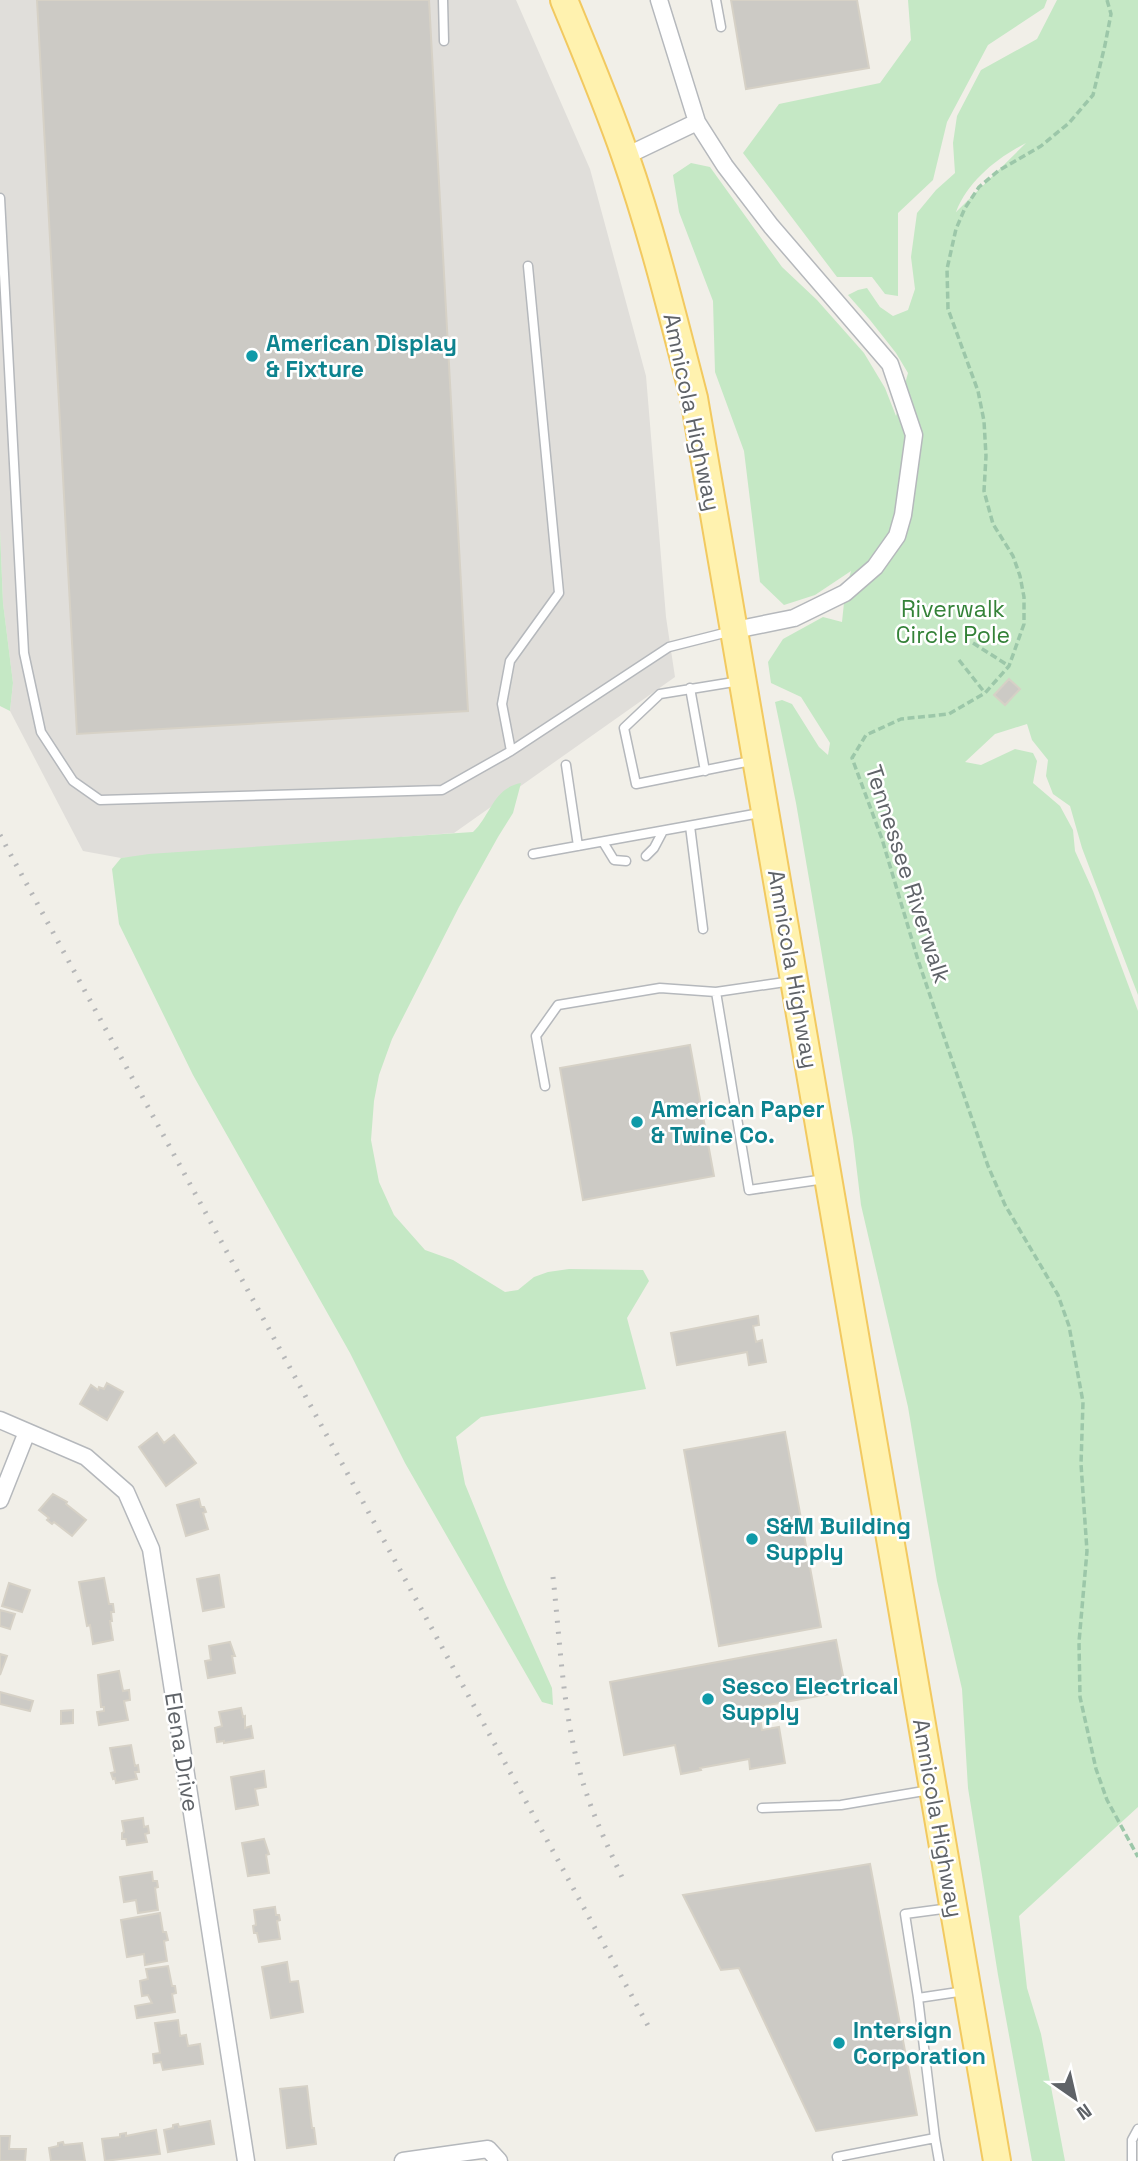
<svg xmlns="http://www.w3.org/2000/svg" width="1138" height="2161" font-family="'Space Grotesk',sans-serif">
<style>
.industrial{fill:#e0deda}
.green{fill:#c5e8c5;fill-rule:evenodd}
.building{fill:#cccac5;stroke:#d6d1c6;stroke-width:2}
.lines{fill:none;stroke-linecap:round;stroke-linejoin:round}
.lane-casing{stroke:#b5b8bc;stroke-width:11}
.street-casing{stroke:#b5b8bc;stroke-width:19}
.primary-casing{stroke:#f2c960;stroke-width:30}
.path{stroke:#9cc7a9;stroke-width:3.5;stroke-dasharray:7 3.5;stroke-linecap:butt}
.lane{stroke:#fff;stroke-width:8}
.street{stroke:#fff;stroke-width:16}
.primary{stroke:#fff2af;stroke-width:26}
.rail{stroke:#b6b7b8;stroke-width:5;stroke-dasharray:2 9;stroke-linecap:butt}
.culture-dot{fill:#0f9aa8;stroke:#fff;stroke-width:2.5}
.labels{text-anchor:middle;stroke-width:5;stroke-linejoin:round;paint-order:stroke}
.culture-label{font-size:23px;font-weight:bold;fill:#0d838f;stroke:#fff;text-anchor:start}
.street-label{font-size:23px;fill:#5f6368;stroke:#fff}
.park-label{font-size:23px;fill:#348238;stroke:#fff}
</style>
<rect width="100%" height="100%" fill="#f1efe8"/>
<path class="industrial" d="M0,0H516L590,169L646,376L666,617L675,677L454,833L121,858L83,851L10,711L13,683L3,603L0,530Z"/>
<path class="green" d="M908,0H1047L1044,8L988,45L947,122L933,180L898,213V296L885,294L872,277H837L743,153L779,104L880,83L911,40Z
M1057,0H1138V995L1082,848L1070,806L1053,794L1046,776L1048,760L1032,740L1027,724L995,734L965,762L981,765L1015,749L1033,753L1037,761L1033,783L1060,806L1073,830L1075,851L1093,891L1138,1011V1807L1019,1916L1027,1988L1041,2034L1065,2161H1032L998,1975L968,1788L962,1689L937,1581L908,1407L861,1205L853,1138L814,908L796,803L775,702L782,700L792,704L819,747L828,755L830,743L801,697L771,683L768,662L783,639L823,617L842,622L845,593L851,571L815,595L784,605L760,582L744,451L715,372L713,301L679,212L673,175L691,163L710,167L782,267L817,300L864,353L885,388L896,416L908,373L896,353L870,320L848,295L858,290L867,288L880,307L893,316L908,310L915,289L911,257L917,213L936,190L955,173L953,143L957,116L981,70L1037,39ZM1026,143L956,212C968,181 997,158 1026,143Z
M0,530L3,603L13,683L10,711L0,706Z
M521,783L513,813L498,837L459,907L392,1039L379,1075L374,1101L371,1140L379,1182L394,1215L425,1250L453,1260L505,1292L518,1290L534,1277L548,1272L569,1269L643,1270L649,1281L627,1318L646,1389L481,1417L456,1437L465,1484L506,1585L552,1688L553,1705L542,1702L405,1463L350,1353L193,1075L119,924L112,869L121,858L149,854L473,832C491,815 493,788 521,783Z"/>
<path class="building" d="M37,0H429L468,711L77,734Z
M731,0H857L869,68L746,89Z
M1009,679L1020,689L1005,705L994,695Z
M690,1045L714,1176L583,1200L560,1068Z
M758,1316L759,1325L753,1326L756,1342L762,1340L766,1362L749,1365L747,1352L677,1365L671,1333Z
M107,1383L123,1392L107,1420L80,1404L91,1385L98,1390L99,1387L104,1389Z
M785,1432L821,1627L719,1646L684,1450Z
M157,1433L164,1443L174,1435L196,1463L166,1486L139,1447Z
M53,1494L67,1502L66,1504L86,1520L72,1536L54,1522L52,1524L47,1520L49,1518L39,1510Z
M199,1499L201,1507H204L206,1512L203,1513L208,1529L186,1536L177,1505Z
M219,1575L224,1607L203,1611L197,1579Z
M104,1578L109,1604H113L114,1612H111L112,1621H110L113,1640L93,1644L90,1625L87,1626L79,1582Z
M9,1583L30,1590L22,1612L2,1606Z
M0,1610L15,1614L10,1629L0,1626Z
M836,1640L846,1691L758,1707L762,1730L779,1727L785,1763L750,1769L749,1759L700,1768L701,1770L681,1774L675,1745L624,1755L610,1682Z
M230,1642L235,1656H232L235,1673L208,1678L205,1661L211,1660L209,1646Z
M0,1654L7,1656L0,1675Z
M119,1671L123,1691L129,1690L130,1700L124,1701L128,1720L99,1725L97,1712L104,1711V1707H101L98,1675Z
M0,1692L33,1701L30,1711L0,1704Z
M241,1708L243,1717L245,1716V1728L251,1726L253,1738L224,1743V1741L217,1742L215,1728L222,1726L219,1712Z
M73,1710V1723L61,1724V1711Z
M131,1745L135,1766L138,1765L139,1772H135L137,1779L116,1783L115,1778L113,1779L111,1773L115,1772L110,1748Z
M264,1771L266,1787L255,1789L258,1805L236,1809L231,1777Z
M143,1818L144,1827L148,1826L149,1833L145,1834L147,1842L127,1845L126,1839H122V1833L124,1832L122,1821Z
M264,1839L269,1854L266,1855L269,1873L248,1876L242,1843Z
M870,1864L917,2115L816,2131L739,1968L721,1970L683,1895Z
M152,1872L153,1881H157L158,1887L155,1888L158,1910L138,1913L136,1900L124,1902L120,1877Z
M275,1907L276,1915H279L280,1920L277,1921L280,1939L259,1942L257,1933H254L253,1926L256,1925L254,1910Z
M160,1913L163,1932H166L168,1940L164,1941L167,1961L145,1965L144,1954L127,1957L121,1920Z
M287,1962L290,1982L298,1981L303,2012L271,2018L262,1967Z
M168,1966L172,1986H175L176,1993L172,1994L175,2012L137,2018L135,2006L152,2003L148,1995L142,1996L140,1981L148,1979L146,1969Z
M178,2020L180,2036L186,2035L188,2046L200,2044L203,2064L163,2070L161,2062L154,2063L153,2054L160,2053L155,2023Z
M307,2086L312,2128H314L316,2144L287,2148L280,2089Z
M210,2121L214,2144L168,2152L164,2130L173,2128V2125L178,2124L179,2127Z
M156,2130L160,2154L105,2161L102,2139L120,2137V2134L126,2133V2136Z
M0,2136H10L9,2149H26L25,2161H0Z
M63,2142L64,2145L82,2143L85,2161H51L49,2148L58,2146V2143Z"/>
<g class="lines">
<defs>
<path id="lane" d="M443,0L444,41
M716,0L721,27
M0,198L24,653L41,732L73,781L100,800L442,790L511,751
M528,266L559,593L510,661L502,704L511,751L669,647L732,631
M740,681L660,694L624,728L636,784L751,761
M690,688L705,771
M566,765L578,846
M690,826L703,929
M603,842L614,860L626,861
M533,854L760,813
M646,856L654,848L663,831
M716,992L749,1190L825,1179
M545,1086L536,1036L558,1005L660,988L716,992L792,981
M762,1808L841,1805L930,1790
M918,1998L905,1914L950,1908
M935,2138L939,2161
M838,2161L837,2157L935,2138L918,1998L965,1991
M1132,2161V2140L1138,2129"/>
<path id="street" d="M697,122L725,166L771,226L890,364L914,435L903,515L897,536L875,567L845,593L794,618L735,630
M626,156L697,122L659,0
M0,1420L86,1457L126,1492L151,1549L246,2161
M0,1500L27,1432
M403,2161L488,2149L499,2161"/>
<path id="primary" d="M564,0C585,51 607,103 625,155C653,235 673,317 694,398L997,2161"/>
</defs>
<use href="#lane" class="lane-casing"/>
<use href="#street" class="street-casing"/>
<use href="#primary" class="primary-casing"/>
<path class="path" d="M1107,0L1111,14L1105,45L1093,95L1069,123L1041,146L998,171L979,187L965,208L956,229L947,269L948,309L978,391L984,421L986,456L984,491L993,524L1013,556L1020,576L1024,597V624L1009,666L985,693L949,714L901,719L866,735L852,758L882,839L918,960L988,1166L1005,1205L1058,1295L1069,1326L1083,1402L1081,1464L1087,1551L1079,1642L1080,1697L1096,1769L1107,1800L1138,1857
M973,643L1009,666
M959,660L985,693"/>
<use href="#lane" class="lane"/>
<use href="#street" class="street"/>
<use href="#primary" class="primary"/>
<path class="rail" d="M0,835L652,2033
M553,1577C561,1649 563,1726 587,1795C597,1825 612,1855 625,1884"/>
</g>
<g class="culture-dot">
<circle cx="252" cy="356" r="7"/>
<circle cx="637" cy="1122" r="7"/>
<circle cx="752" cy="1539" r="7"/>
<circle cx="708" cy="1699" r="7"/>
<circle cx="839" cy="2043" r="7"/>
</g>
<g class="labels">
<g class="culture-label">
<text x="266" y="351">American Display<tspan x="266" dy="26">&amp; Fixture</tspan></text>
<text x="651" y="1117">American Paper<tspan x="651" dy="26">&amp; Twine Co.</tspan></text>
<text x="766" y="1534">S&amp;M Building<tspan x="766" dy="26">Supply</tspan></text>
<text x="722" y="1694">Sesco Electrical<tspan x="722" dy="26">Supply</tspan></text>
<text x="853" y="2038">Intersign<tspan x="853" dy="26">Corporation</tspan></text>
</g>
<g class="street-label">
<text transform="translate(692 412) rotate(78)" y="8">Amnicola Highway</text>
<text transform="translate(908 874) rotate(72)" y="8">Tennessee Riverwalk</text>
<text transform="translate(793 969) rotate(80)" y="8">Amnicola Highway</text>
<text transform="translate(182 1752) rotate(81)" y="8">Elena Drive</text>
<text transform="translate(938 1818) rotate(80)" y="8">Amnicola Highway</text>
</g>
<g class="park-label">
<text x="953" y="617">Riverwalk<tspan x="953" dy="26">Circle Pole</tspan></text>
</g>
</g>
<g transform="translate(1075 2098) rotate(146)" stroke="#ffffff" stroke-width="5" paint-order="stroke">
<path d="M0-5L12 26L0 18L-12 26Z" fill="#5f6368"/>
<text y="-10" font-size="19" font-weight="bold" text-anchor="middle" fill="#5f6368">N</text>
</g>
</svg>
